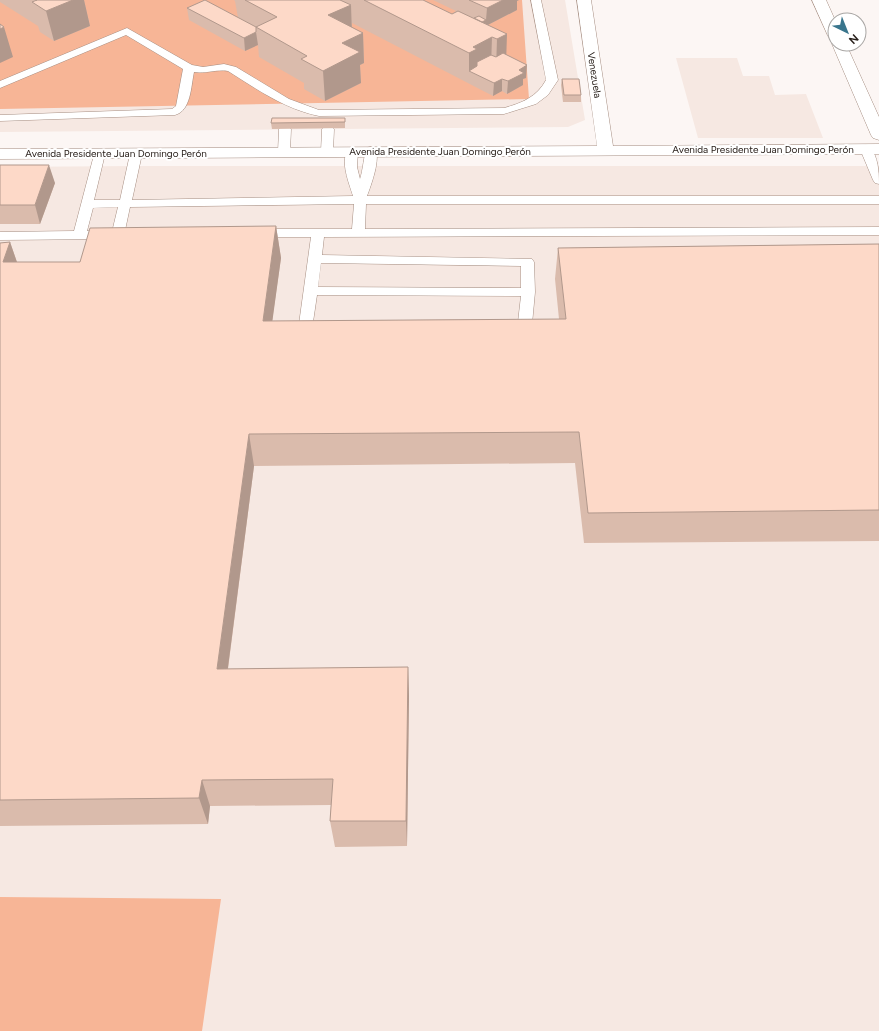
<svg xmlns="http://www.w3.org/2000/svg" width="879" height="1031" font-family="Figtree,sans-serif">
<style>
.built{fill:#f6e8e2}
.green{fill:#f7b596}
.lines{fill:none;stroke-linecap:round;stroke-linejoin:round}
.lane-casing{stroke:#a68e82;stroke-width:1}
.street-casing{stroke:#a68e82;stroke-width:1}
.secondary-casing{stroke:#a68e82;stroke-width:1}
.lane{fill:#fff;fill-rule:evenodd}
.street{fill:#fff;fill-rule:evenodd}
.secondary{fill:#fff;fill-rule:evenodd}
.wall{fill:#dabbac}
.shaded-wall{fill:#b1988c}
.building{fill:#fdd9c8;stroke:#b1988c}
.labels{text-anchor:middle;stroke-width:4;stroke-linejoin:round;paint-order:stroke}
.far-street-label{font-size:10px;fill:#29201b;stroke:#fff}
</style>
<rect width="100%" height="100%" fill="#fcf6f4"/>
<path class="built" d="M0,0H565L585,120L568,127L0,132Z
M676,58H737L743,76H769L775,95L806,94L823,138H698Z
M134,166H879V1031H0V167Z"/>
<path class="green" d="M0,0H522L529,99L0,109Z
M0,897L221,899L202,1031H0Z"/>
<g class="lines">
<defs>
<path id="lane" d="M531,0H541L558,80L548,95L536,104L504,114L319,116C285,109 258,90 228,71C217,69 205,74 194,72C191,86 191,111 175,115L0,121V115L172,109L176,106L183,69L126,35L0,88V81L127,28L192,65L203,67L224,64L236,67L289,99L319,110L504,108C522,103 537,97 546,80Z
M285,126L289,127L291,129L290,152L288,155H280L278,152L279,129L281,127Z
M328,126L332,127L334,129L333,152L331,155H323L321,152L322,129L324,127Z
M866,145L870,146C878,158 879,170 879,184L875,183L873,180L860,149L862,146Z
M371,147L375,148C381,159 371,185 367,196H879V204H366L365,229L879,227V235L324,237L322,255L532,259L534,262L535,292L532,324C526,334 515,335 505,332L503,329L505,326L513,325L518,322L521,296L317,295L313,322L328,325L330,328L328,331C318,334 305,334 299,324L311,237H256L251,236L250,233L251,230L256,229H352L354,204L130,207L124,235L123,238L118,239L113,237L108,239L0,240V232L74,231L95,151H103L105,154L94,200H120L130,154L132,151H140L142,154L132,200L353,196C349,183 340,162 348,149H356L358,152L357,167L360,179C363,171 364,153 367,148ZM118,207L112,232L87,231L93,208ZM321,263L521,266V288L318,287Z"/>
<path id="street" d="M812,0H826L835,20V40L830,39L828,36Z
M834,41L835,44H846L879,117V140L873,138L871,135L832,44Z"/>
<path id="secondary" d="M577,0H591L613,146L879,144V154L0,159V149L597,146Z"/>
</defs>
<use href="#lane" class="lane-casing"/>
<use href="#street" class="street-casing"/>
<use href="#secondary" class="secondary-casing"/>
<use href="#lane" class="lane"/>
<use href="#street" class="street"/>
<use href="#secondary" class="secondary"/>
</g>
<path class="wall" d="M0,0H84L90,26L54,41L40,32L38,26L0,2Z
M234,0H423L452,14L456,11L433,0H519L517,1V10L488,25L506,55L526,78L523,79V85L507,94L502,91L493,96L352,23V28L363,33L364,63L360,65L361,83L325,101L304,89V83L259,57L258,45L245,51L189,20L187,8L238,18L235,1Z
M562,79L581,95V102H563L561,85Z
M345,118V128L272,129L271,123Z
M0,165L55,183L40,224H0Z
M276,226L281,258L272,321L559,319L555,279L558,248L879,244V541L584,543L575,463L254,466L228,669L408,667L409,696L407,846L335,847L330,821L331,805L210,806L208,824L0,826V243L10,242L17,262H80Z"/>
<path class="shaded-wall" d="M73,0H84L90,26L54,41L46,11Z
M329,0H341L342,9L351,5L352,35L328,15Z
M503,0H519L517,1V10L451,44V37L486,20L487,8Z
M4,27L13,57L0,63V29Z
M256,32L258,45L245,51L244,38Z
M363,33L364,63L360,65L361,83L325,101L323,71L342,43Z
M507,34L506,64L496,70L497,39Z
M492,37L491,67L469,71V53L473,47Z
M527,65L526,78L523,79V85L507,94L508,81L519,70Z
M502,79V91L493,96L494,83Z
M49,165L55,183L40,224L35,205Z
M276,226L281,258L268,353L263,321Z
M10,242L21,274L3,262Z
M249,434L254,466L224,698L217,669Z
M408,667L409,696L407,846L406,821Z
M202,780L210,806L208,824L199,798Z"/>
<path class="building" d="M36,0H73L46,11L32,2L37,0Z
M205,0L256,27V32L244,38L187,8Z
M245,0H340L351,5L328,15L363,33L342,43L360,52L323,71L301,59L307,56L256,27L277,17Z
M364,0H423L452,14L458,11L507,34L497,39L492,37L473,47L477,49L469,53Z
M469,0H503L487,8Z
M479,16L486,20L482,22L474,18Z
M0,24L4,27L0,29Z
M503,53L527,65L519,70L524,73L508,81L502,79L494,83L469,71L477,66V62L491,55L496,57Z
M562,79H579L581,95H564Z
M272,118H345V122L271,123Z
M0,165H49L35,205H0Z
M276,226L263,321L566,319L558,248L879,244V510L588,513L579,432L249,434L217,669L408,667L406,821H330L333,779L202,780L199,798L0,800V243L10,242L3,262H80L90,228Z"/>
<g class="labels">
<g class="far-street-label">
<text transform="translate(595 75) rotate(81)" y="4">Venezuela</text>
<text x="763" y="153">Avenida Presidente Juan Domingo Perón</text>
<text x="440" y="155">Avenida Presidente Juan Domingo Perón</text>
<text x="116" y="157">Avenida Presidente Juan Domingo Perón</text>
</g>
</g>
<g transform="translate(847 32) rotate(137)"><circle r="19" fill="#ffffff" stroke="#a9a6a4"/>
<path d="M0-3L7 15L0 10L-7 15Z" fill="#39758c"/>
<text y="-6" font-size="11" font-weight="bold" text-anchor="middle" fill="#29201b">N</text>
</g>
</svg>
